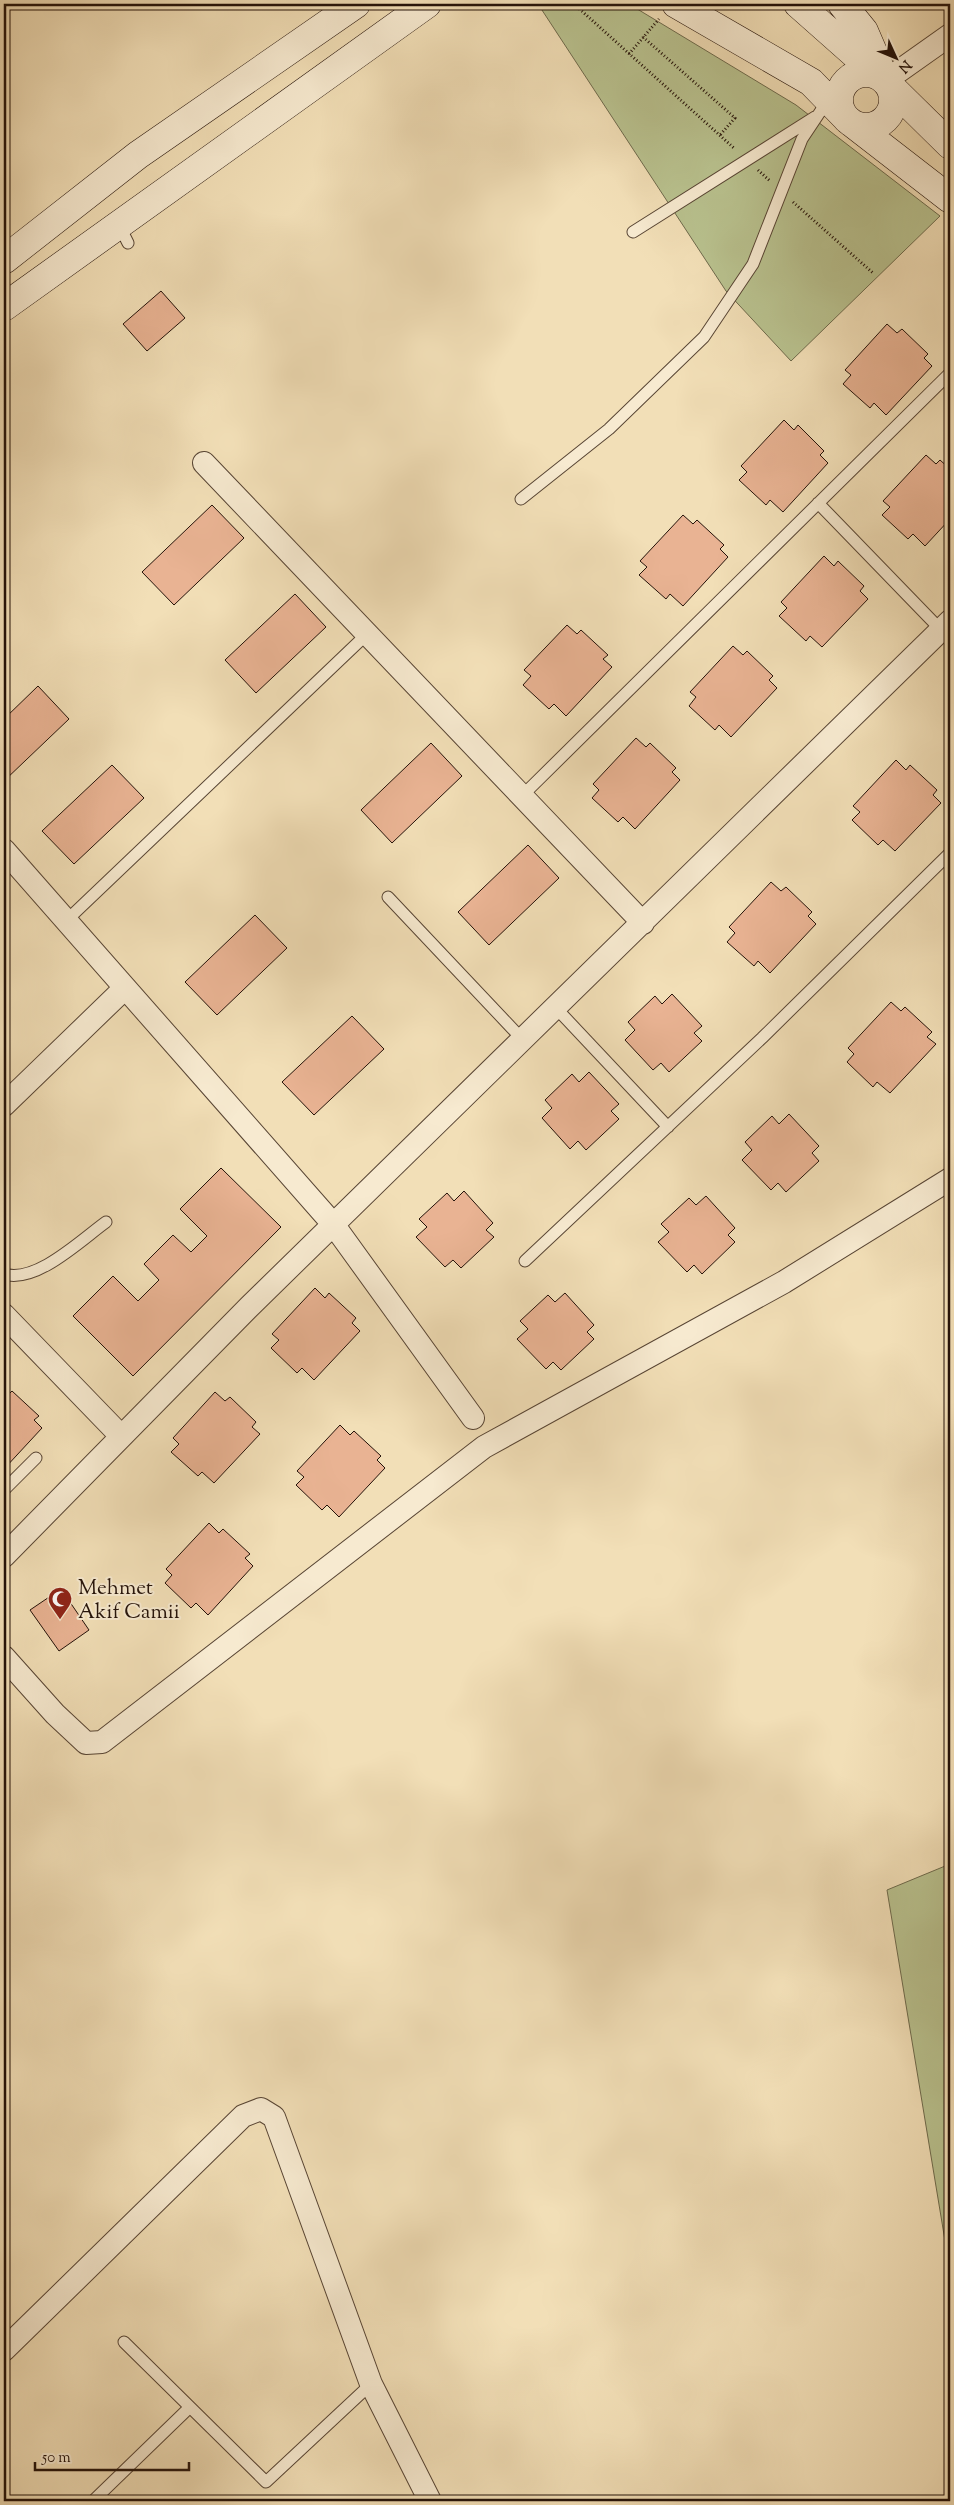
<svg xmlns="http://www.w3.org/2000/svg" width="954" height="2505" font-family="'Sorts Mill Goudy',serif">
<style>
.green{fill:#b9c28f;stroke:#6e6a4c}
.building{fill:#e9b393;stroke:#241209}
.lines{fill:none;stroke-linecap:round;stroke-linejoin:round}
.service-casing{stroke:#584534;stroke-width:13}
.minor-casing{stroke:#584534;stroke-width:24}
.secondary-casing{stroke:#241209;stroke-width:29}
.path{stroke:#241209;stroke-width:3;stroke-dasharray:1 2.5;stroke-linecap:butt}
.service{stroke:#f7ead0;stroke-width:11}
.minor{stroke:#f7ead0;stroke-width:22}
.secondary{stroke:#f7ead0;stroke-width:28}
.labels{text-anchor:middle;stroke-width:4;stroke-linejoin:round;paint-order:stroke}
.poi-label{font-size:21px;fill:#241209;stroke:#f7ead0;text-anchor:start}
</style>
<rect width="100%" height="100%" fill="#f2dfb7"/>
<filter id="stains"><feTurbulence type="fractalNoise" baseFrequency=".004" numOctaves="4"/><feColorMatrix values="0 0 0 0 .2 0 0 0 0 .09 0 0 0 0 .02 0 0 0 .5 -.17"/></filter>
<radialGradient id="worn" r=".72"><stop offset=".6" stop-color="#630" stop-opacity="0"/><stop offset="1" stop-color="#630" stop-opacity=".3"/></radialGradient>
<path class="green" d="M538,4H629L796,105L940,216L791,361L726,291Z
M950,1864V2271L887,1890Z"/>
<path class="building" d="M161,291L185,318L147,351L123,324Z
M887,324L897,333L902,329L928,354L924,358L932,366L886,415L874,403L870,408L843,384L851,375L845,370Z
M784,420L794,430L798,425L824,451L820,455L828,463L783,512L770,500L766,505L739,480L747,472L741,466Z
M926,455L936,464L940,460L950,469V519L925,546L913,534L908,539L882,515L890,507L883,501Z
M212,505L244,538L174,605L142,572Z
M683,515L693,524L697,520L724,545L720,549L728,557L683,606L670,594L666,599L639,575L647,567L640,561Z
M824,556L834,566L838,561L864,586L860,591L868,599L822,647L810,636L806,641L779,616L787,608L781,602Z
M295,594L326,627L256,693L225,660Z
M567,625L577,634L581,630L608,655L603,659L612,667L566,716L554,704L549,709L523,685L531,676L524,670Z
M733,646L743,655L747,651L773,676L769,680L777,688L731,737L719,725L715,730L689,706L696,697L690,692Z
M38,686L69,719L4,781V719Z
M636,738L646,747L650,743L676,768L672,772L680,780L635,829L623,817L618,822L592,798L599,790L593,784Z
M431,743L462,776L392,843L361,810Z
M896,760L906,770L910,765L937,790L933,795L941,803L895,851L883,840L878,845L852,820L860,812L853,806Z
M112,765L144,798L74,864L42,831Z
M528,845L559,878L489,945L458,912Z
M771,882L781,891L786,887L812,912L808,916L816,924L770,973L758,961L754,966L727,942L735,933L729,927Z
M255,915L287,948L217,1015L185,982Z
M672,994L702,1026L694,1033L702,1041L669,1072L661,1063L653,1070L625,1040L635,1030L628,1022L655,996L662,1004Z
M891,1002L901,1011L905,1007L932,1032L927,1037L936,1044L890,1093L877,1082L873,1087L847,1062L854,1054L848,1048Z
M352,1016L384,1049L314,1115L282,1082Z
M589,1072L619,1104L611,1111L619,1119L586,1150L578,1141L570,1149L542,1118L552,1108L545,1100L572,1074L579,1082Z
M789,1114L819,1146L812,1153L819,1161L786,1192L778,1183L771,1190L742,1160L752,1150L745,1142L772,1116L779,1124Z
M221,1168L281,1227L133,1376L73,1316L113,1276L138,1301L159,1280L144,1264L173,1235L191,1252L207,1236L180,1209Z
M464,1191L493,1223L486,1230L494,1237L461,1268L453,1260L445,1267L416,1237L427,1227L419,1219L447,1193L454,1201Z
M706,1196L735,1228L728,1235L735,1242L702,1274L694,1265L687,1272L658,1242L669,1232L661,1224L689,1198L696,1205Z
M315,1288L325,1298L329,1293L356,1318L352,1323L360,1331L314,1380L302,1368L297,1373L271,1348L279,1340L272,1334Z
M565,1293L594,1325L587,1332L594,1339L561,1370L553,1362L546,1369L517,1339L528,1329L520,1321L548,1295L555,1302Z
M4,1391L8,1395L12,1391L39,1416L34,1420L42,1428L4,1469Z
M215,1392L225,1401L230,1397L256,1422L252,1427L260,1434L214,1483L202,1472L198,1476L171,1452L179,1444L173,1438Z
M340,1425L350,1435L354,1431L381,1456L377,1460L385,1468L339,1517L327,1505L322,1510L296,1485L304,1477L297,1471Z
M209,1523L219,1533L223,1529L250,1554L245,1558L253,1566L208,1615L196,1603L191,1608L165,1583L172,1575L166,1569Z
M61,1589L89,1630L59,1651L30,1610Z"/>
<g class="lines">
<defs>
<path id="service" d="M119,225L128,243
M633,232L815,117
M521,499L609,429L704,337L753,264L802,139L828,100
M818,503L941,630
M522,796L950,373
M388,897L523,1040
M66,921L367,634
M556,1008L668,1127
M525,1261L762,1038L950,853
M4,1274C36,1284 81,1240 106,1222
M4,1490L36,1458
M124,2342L266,2482L371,2384
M93,2501L190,2407"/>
<path id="minor" d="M885,81L950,35
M204,463L643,923
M4,850L333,1224L473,1418
M4,1105L125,988
M4,1315L121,1436
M4,1556L250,1306L950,621
M4,1657L55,1714L86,1743L102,1742L484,1447L784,1282L950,1179
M4,2350L243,2116L261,2109L274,2117L371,2384L430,2501"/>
<path id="secondary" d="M676,4L811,82L848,120L950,199
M798,4L885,81L950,145
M842,4L864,31L883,75
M839 100a27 27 0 1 1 54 0a27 27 0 1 1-54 0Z
M4,260L138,155L356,4
M4,307L427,4"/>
</defs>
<use href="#service" class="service-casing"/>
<use href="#minor" class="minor-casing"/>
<use href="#secondary" class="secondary-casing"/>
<path class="path" d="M574,4L735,149
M643,37L735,118L720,135
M629,54L659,19
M758,170L770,181
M793,202L873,273"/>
<use href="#service" class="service"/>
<use href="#minor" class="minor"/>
<use href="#secondary" class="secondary"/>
</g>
<defs>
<symbol id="mosque-pin" viewBox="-11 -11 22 30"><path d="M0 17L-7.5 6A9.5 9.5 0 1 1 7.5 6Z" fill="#8f2418" stroke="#f7ead0"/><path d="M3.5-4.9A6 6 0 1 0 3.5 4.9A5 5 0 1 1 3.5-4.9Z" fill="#fff"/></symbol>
</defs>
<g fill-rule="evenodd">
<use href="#mosque-pin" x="46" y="1585" width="28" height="38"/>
</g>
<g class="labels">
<g class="poi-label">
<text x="78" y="1594">Mehmet<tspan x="78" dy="24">Akif Camii</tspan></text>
</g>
</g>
<rect width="954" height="2505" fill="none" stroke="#f2dfb7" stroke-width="20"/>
<rect x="5" y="5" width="944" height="2495" fill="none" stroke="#241209" stroke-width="2.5"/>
<rect x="10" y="10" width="934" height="2485" fill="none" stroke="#241209"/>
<g transform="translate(896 58) rotate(134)" stroke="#f7ead0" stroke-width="4" paint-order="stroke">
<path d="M0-4L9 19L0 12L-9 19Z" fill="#241209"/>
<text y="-8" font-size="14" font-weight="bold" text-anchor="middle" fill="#241209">N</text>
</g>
<path d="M35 2462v8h154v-8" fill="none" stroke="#241209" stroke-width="2.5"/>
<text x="42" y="2462" font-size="15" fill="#241209" stroke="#f7ead0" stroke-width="4" paint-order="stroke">50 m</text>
<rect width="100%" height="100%" filter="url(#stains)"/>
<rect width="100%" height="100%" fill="url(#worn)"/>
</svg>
